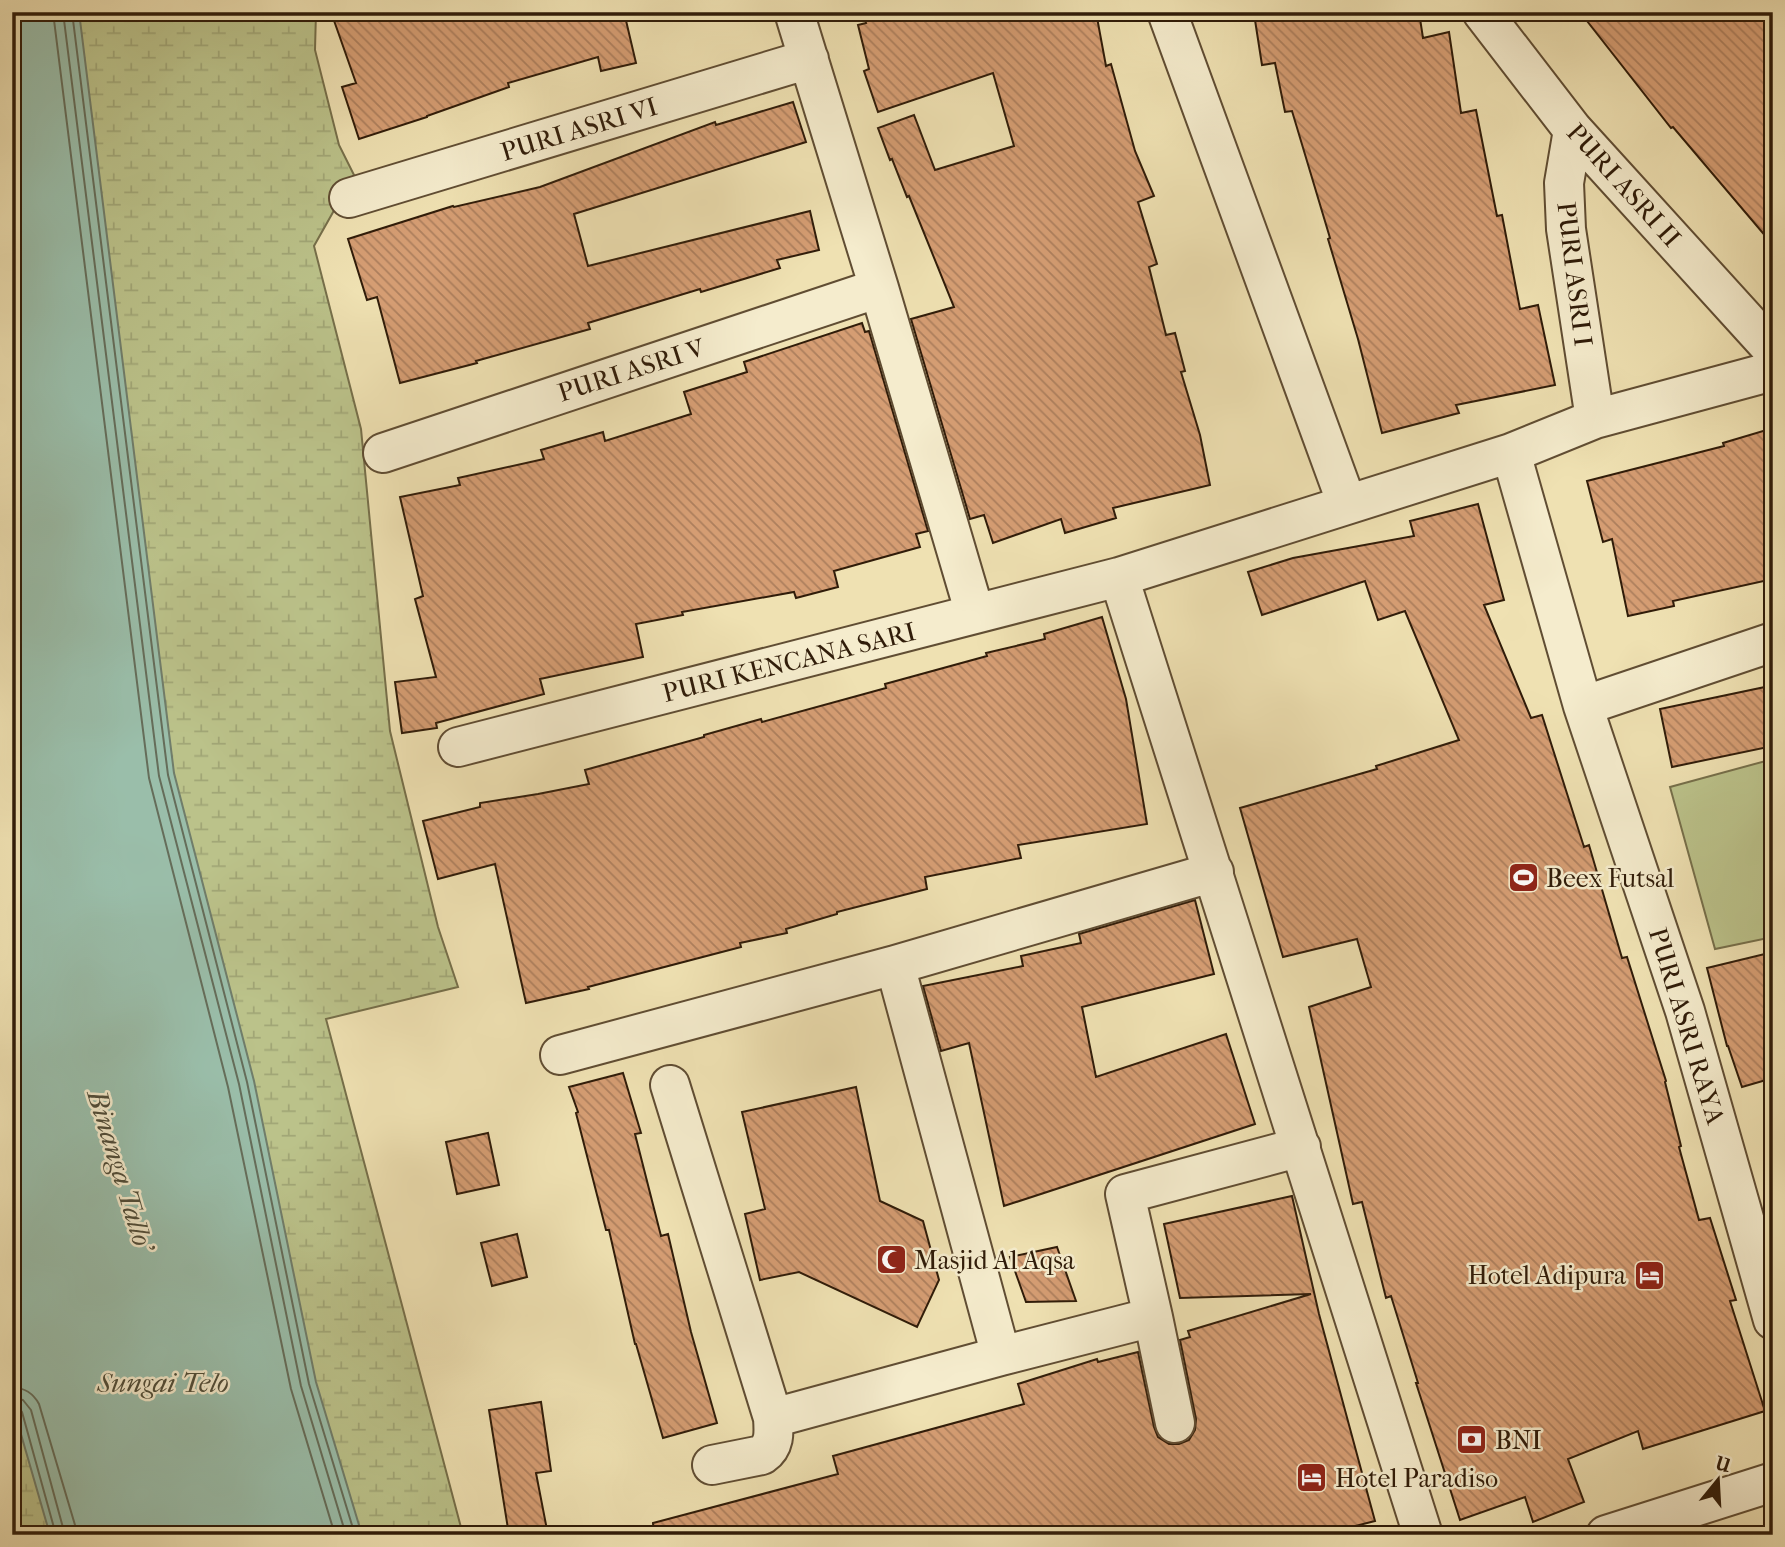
<svg xmlns="http://www.w3.org/2000/svg" width="1785" height="1547" font-family="'IM FELL French Canon',serif">
<style>
.grass{fill:#bbc28a;stroke:#766f4a;stroke-width:2}
.wetland{fill:url(#wetland-marsh);stroke:#766f4a;stroke-width:2}
.water{fill:#9abeaa;stroke:#707d6a;stroke-width:2}
.lines{fill:none;stroke-linecap:round;stroke-linejoin:round}
.shore{stroke:#656d5a;stroke-width:2}
.building{fill:url(#building-back-hatch);stroke:#301c09;stroke-width:2}
.minor-casing{stroke:#604d33;stroke-width:42}
.minor{stroke:#f5eccd;stroke-width:38}
.labels{text-anchor:middle;stroke-width:5;stroke-linejoin:round;paint-order:stroke}
.street-label{font-size:26px;fill:#301c09;stroke:#f5eccd}
.poi-label{font-size:26px;fill:#301c09;stroke:#f5eccd;text-anchor:start}
.water-label{font-size:28px;font-style:italic;fill:#504d39;stroke:#f5eccd}
</style>
<defs>
<pattern id="wetland-marsh" width="20" height="14" patternUnits="userSpaceOnUse" patternTransform="scale(1.75)"><rect width="20" height="14" fill="#bbc28a"/><path d="M1 5h8M5 5V1M11 12h8M15 12V8" fill="none" stroke="#a1a676"/></pattern>
<pattern id="building-back-hatch" width="6" height="6" patternUnits="userSpaceOnUse" patternTransform="scale(1.75)"><rect width="6" height="6" fill="#d59d73"/><path d="M-1 5l2 2M0 0l6 6M5-1l2 2" fill="none" stroke="#ad7f5d"/></pattern>
</defs>
<rect width="100%" height="100%" fill="#efe1b2"/>
<filter id="stains"><feTurbulence type="fractalNoise" baseFrequency=".00286" numOctaves="4"/><feColorMatrix values="0 0 0 0 .2 0 0 0 0 .09 0 0 0 0 .02 0 0 0 .5 -.17"/></filter>
<radialGradient id="worn" r=".72"><stop offset=".6" stop-color="#630" stop-opacity="0"/><stop offset="1" stop-color="#630" stop-opacity=".3"/></radialGradient>
<path class="grass" d="M1773,759V937L1715,949L1670,787Z"/>
<path class="wetland" d="M72,12H316L315,50L339,145L354,175L314,246L361,429L390,731L438,927L458,987L326,1019L463,1535H315L184,1020Z
M12,1358L96,1535H12Z"/>
<path class="water" d="M12,12H79L174,773L254,1081L316,1382L362,1535H50L12,1403Z"/>
<g class="lines">
<path class="shore" d="M53,12L149,778L228,1087L291,1389L335,1535
M63,12L159,776L239,1084L301,1386L346,1535
M72,12L168,775L247,1082L309,1384L355,1535
M12,1387C25,1388 33,1393 39,1404L75,1525L76,1535
M12,1398L23,1400L31,1410L65,1535
M12,1407L19,1408L22,1412L56,1535"/>
</g>
<path class="building" d="M331,12H624L636,63L601,71L598,57L508,83L509,87L427,116V117L359,139L342,87L356,83Z
M862,12H1096L1106,66L1111,64L1135,151L1154,196L1138,202L1157,264L1149,267L1166,335L1175,333L1185,371L1181,372L1200,435L1210,485L1113,508L1116,518L1065,533L1061,519L993,543L984,515L970,519L911,319L954,307L909,196L907,197L892,159L890,160L878,128L914,115L935,170L1014,146L993,73L878,112L864,71L869,69L858,25L866,23Z
M1306,12H1419L1423,38L1449,32L1461,113L1476,110L1497,216L1502,215L1520,309L1538,305L1555,385L1456,405L1459,413L1382,433L1358,339L1328,239L1330,238L1292,111L1285,112L1275,63L1262,65L1255,20Z
M1580,12H1773V245L1673,127L1671,128Z
M793,102L806,142L574,214L588,266L810,211L819,250L777,260L780,268L701,292L700,289L588,323L590,329L476,361L477,363L400,383L377,297L367,300L348,239L453,206L454,207L540,187L715,122L716,125Z
M862,323L865,332L869,331L928,531L916,534L920,547L834,571L838,587L796,598L794,592L682,612L683,615L636,624L643,657L540,679L544,694L436,723L437,728L402,733L395,682L436,677L415,599L423,596L400,497L460,485L458,478L544,459L541,450L603,432L605,441L691,414L684,392L747,372L744,362Z
M1773,428V579L1673,601L1674,606L1628,616L1612,539L1603,542L1587,481L1724,446L1723,443Z
M1478,504L1504,600L1484,605L1531,718L1542,715L1584,847L1589,845L1622,958L1627,957L1666,1081L1665,1082L1681,1146L1679,1147L1699,1220L1710,1218L1736,1300L1730,1301L1765,1411L1643,1449L1638,1431L1568,1459L1584,1502L1533,1522L1525,1497L1460,1520L1416,1383H1418L1391,1296L1386,1298L1362,1202L1353,1204L1309,1007L1371,987L1357,939L1283,957L1240,808L1377,769L1376,766L1459,740L1405,611L1378,620L1365,581L1262,615L1248,572L1293,558L1414,536L1410,521Z
M1102,617L1126,699L1147,824L1018,845L1021,858L925,877L927,889L837,912V914L786,929L787,933L740,943L741,947L588,987L589,989L526,1003L495,864L438,879L423,821L480,807V803L538,794L589,784L585,770L704,737V735L761,719L762,722L886,688L885,684L987,656L986,653L1045,639L1044,634Z
M1765,687L1773,724V746L1672,767L1660,709Z
M1195,900L1214,974L1082,1007L1096,1077L1226,1034L1255,1124L1004,1206L969,1043L941,1051L923,986L1023,966L1021,956L1081,943L1079,934Z
M1773,952V1078L1742,1087L1728,1046H1727L1707,968Z
M623,1073L641,1133L635,1134L661,1236L668,1234L691,1332L717,1423L663,1438L636,1344H635L609,1230H606L576,1113L578,1112L569,1087Z
M856,1087L880,1201L923,1221L939,1280L917,1327L799,1272L760,1280L745,1214L765,1209L742,1112Z
M488,1133L499,1185L457,1194L446,1142Z
M1292,1196L1319,1314L1375,1521L1320,1535H654L653,1523L838,1474L833,1456L1024,1404L1018,1384L1097,1359L1098,1362L1138,1352L1154,1427L1158,1437L1169,1444H1179L1189,1440L1195,1430L1196,1419L1180,1340L1190,1337L1188,1331L1311,1294L1180,1298L1164,1224Z
M517,1234L527,1277L492,1286L481,1243Z
M1057,1247L1076,1301L1026,1302L1010,1257Z
M541,1402L551,1471L536,1473L548,1535H509L489,1410Z"/>
<g class="lines">
<defs>
<path id="minor" d="M794,12L879,288L975,614
M1167,12L1347,504
M1482,12L1573,130L1773,350
M1573,130L1564,183L1566,229L1595,419
M349,198L809,59
M383,453L879,288
M1511,453L1583,706L1685,1011L1773,1320
M1119,577L1423,1535
M1583,706L1773,642
M458,747L1119,577L1511,453L1595,419L1773,371
M895,965L1001,1356
M560,1055L895,965L1214,872
M670,1085L773,1418
M1175,1423L1153,1317L1125,1194L1301,1147
M712,1465L762,1455C775,1446 774,1433 773,1418L1001,1356L1153,1317
M1606,1535L1773,1482"/>
</defs>
<use href="#minor" class="minor-casing"/>
<use href="#minor" class="minor"/>
</g>
<defs>
<symbol id="stadium-square" viewBox="-11 -11 22 22"><rect x="-9" y="-9" width="18" height="18" rx="4" fill="#8f2418" stroke="#f5eccd"/><path d="M0-5a6.5 5 0 1 0 0 10a6.5 5 0 1 0 0-10ZM-3.5-1.8h7v3.6h-7Z" fill="#fff"/></symbol>
<symbol id="mosque-square" viewBox="-11 -11 22 22"><rect x="-9" y="-9" width="18" height="18" rx="4" fill="#8f2418" stroke="#f5eccd"/><path d="M3.5-4.9A6 6 0 1 0 3.5 4.9A5 5 0 1 1 3.5-4.9Z" fill="#fff"/></symbol>
<symbol id="hotel-square" viewBox="-11 -11 22 22"><rect x="-9" y="-9" width="18" height="18" rx="4" fill="#8f2418" stroke="#f5eccd"/><path d="M-6-4.5h1.5V1H6V5H4.5V3h-9V5H-6ZM-4 0a1.8 1.8 0 1 1 3.6 0ZM.5 0V-2.5h3Q6-2.5 6 0Z" fill="#fff"/></symbol>
<symbol id="bank-square" viewBox="-11 -11 22 22"><rect x="-9" y="-9" width="18" height="18" rx="4" fill="#8f2418" stroke="#f5eccd"/><path d="M-6-4H6V4H-6ZM0-2.3a2.3 2.3 0 1 0 0 4.6a2.3 2.3 0 1 0 0-4.6Z" fill="#fff"/></symbol>
</defs>
<g fill-rule="evenodd">
<use href="#stadium-square" x="1506" y="860" width="35" height="35"/>
<use href="#mosque-square" x="874" y="1242" width="35" height="35"/>
<use href="#hotel-square" x="1632" y="1258" width="35" height="35"/>
<use href="#bank-square" x="1454" y="1422" width="35" height="35"/>
<use href="#hotel-square" x="1294" y="1460" width="35" height="35"/>
</g>
<g class="labels">
<g class="street-label">
<text transform="translate(579 129) rotate(-17)" y="9">PURI ASRI VI</text>
<text transform="translate(1624 185) rotate(48)" y="9">PURI ASRI II</text>
<text transform="translate(1575 274) rotate(83)" y="9">PURI ASRI I</text>
<text transform="translate(631 370) rotate(-18)" y="9">PURI ASRI V</text>
<text transform="translate(789 662) rotate(-14)" y="9">PURI KENCANA SARI</text>
<text transform="translate(1687 1026) rotate(73)" y="9">PURI ASRI RAYA</text>
</g>
<g class="poi-label">
<text x="1546" y="887">Beex Futsal</text>
<text x="914" y="1269">Masjid Al Aqsa</text>
<text x="1626" y="1284" text-anchor="end">Hotel Adipura</text>
<text x="1495" y="1449">BNI</text>
<text x="1335" y="1487">Hotel Paradiso</text>
</g>
<g class="water-label">
<text transform="translate(121 1170) rotate(73)" y="10">Binanga Tallo'</text>
<text x="163" y="1392">Sungai Telo</text>
</g>
</g>
<rect width="1785" height="1547" fill="none" stroke="#efe1b2" stroke-width="42"/>
<rect x="14" y="14" width="1757" height="1519" fill="none" stroke="#301c09" stroke-width="3.5"/>
<rect x="21" y="21" width="1743" height="1505" fill="none" stroke="#301c09" stroke-width="2"/>
<g transform="translate(1718 1480) rotate(18)" stroke="#f5eccd" stroke-width="5" paint-order="stroke">
<path d="M0-5L12 26L0 18L-12 26Z" fill="#301c09"/>
<text y="-10" font-size="19" font-weight="bold" text-anchor="middle" fill="#301c09">U</text>
</g>
<rect width="100%" height="100%" filter="url(#stains)"/>
<rect width="100%" height="100%" fill="url(#worn)"/>
</svg>
